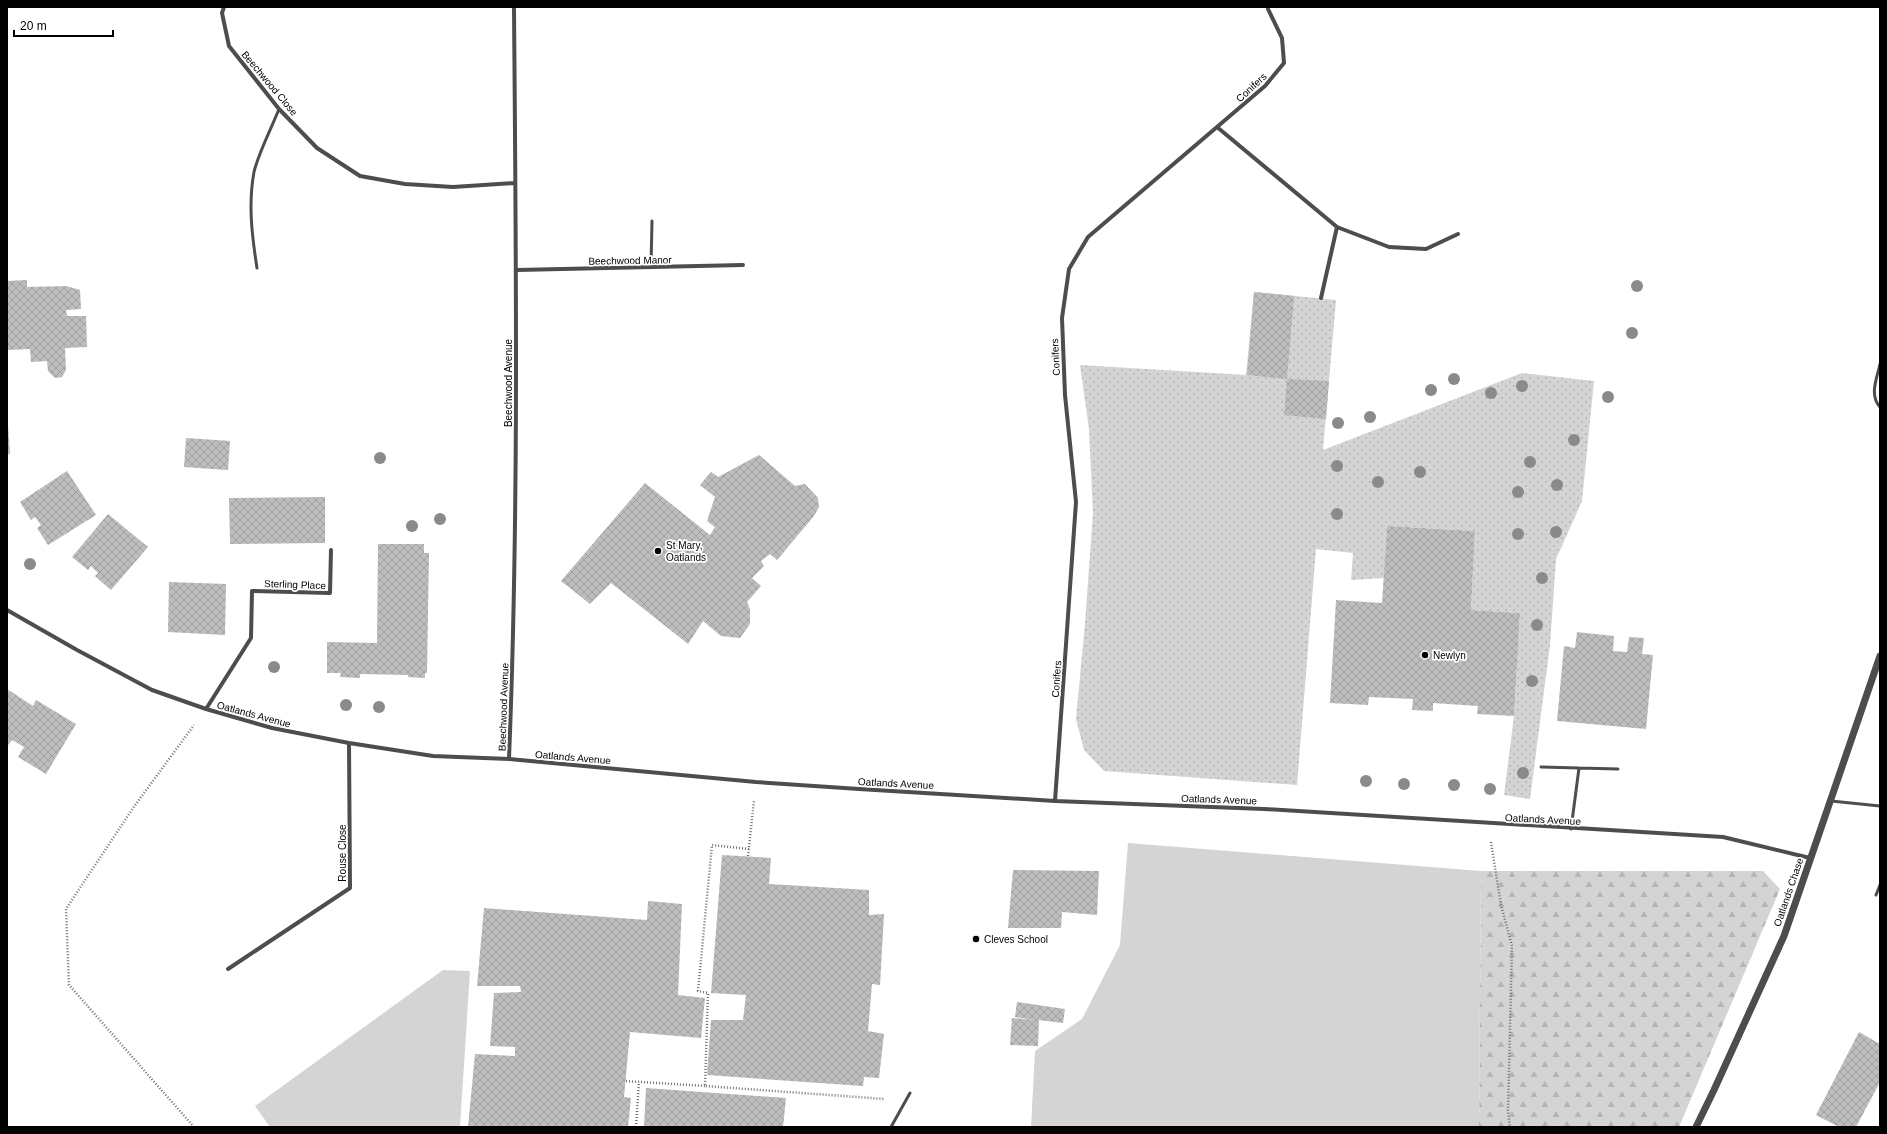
<svg xmlns="http://www.w3.org/2000/svg" width="1887" height="1134" font-family="Arial,sans-serif">
<style>
.forest{fill:url(#forest-firs)}
.park{fill:#d4d4d4}
.garden{fill:url(#garden-dots)}
.building{fill:url(#building-cross-hatch)}
.lines{fill:none;stroke-linecap:round;stroke-linejoin:round}
.path{stroke:#6f6f6f;stroke-width:2.5;stroke-dasharray:1 2;stroke-linecap:butt}
.service{stroke:#4d4d4d;stroke-width:3}
.minor{stroke:#4d4d4d;stroke-width:4}
.tertiary{stroke:#4d4d4d;stroke-width:7}
.tree{fill:#8a8a8a}
.poi-dot{fill:#000;stroke:#fff;stroke-width:1.5}
.labels{text-anchor:middle;stroke-width:3.5;stroke-linejoin:round;paint-order:stroke}
.street-label{font-size:10px;fill:#000;stroke:#fff}
.poi-label{font-size:10px;fill:#000;stroke:#fff;text-anchor:start}
</style>
<defs>
<pattern id="forest-firs" width="22" height="20" patternUnits="userSpaceOnUse"><rect width="22" height="20" fill="#d4d4d4"/><path d="M5 1l3.5 6h-7zM16 11l3.5 6h-7z" fill="#b4b4b4"/></pattern>
<pattern id="garden-dots" width="8" height="8" patternUnits="userSpaceOnUse"><rect width="8" height="8" fill="#d4d4d4"/><path d="M2 2h.1M6 6h.1" fill="none" stroke="#b4b4b4" stroke-width="1.8" stroke-linecap="round"/></pattern>
<pattern id="building-cross-hatch" width="8" height="8" patternUnits="userSpaceOnUse"><rect width="8" height="8" fill="#bdbdbd"/><path d="M0 0l8 8M0 8l8-8" fill="none" stroke="#a1a1a1"/></pattern>
</defs>
<rect width="100%" height="100%" fill="#fff"/>
<path class="forest" d="M1481,871H1763L1780,889L1679,1127H1479Z"/>
<path class="park" d="M1128,843L1481,871L1479,1127H1031L1035,1051L1082,1019L1120,945Z
M443,970L470,971L460,1127H270L255,1106Z"/>
<path class="garden" d="M1254,292L1336,300L1323,450L1522,373L1594,381L1582,501L1556,559L1550,645L1530,799L1504,795L1514,716L1520,613L1471,610L1475,531L1387,526L1384,578L1351,580L1353,553L1316,549L1297,785L1104,771L1084,750L1076,719L1085,623L1093,513L1089,429L1080,365L1246,375Z"/>
<path class="building" d="M27,280V287L66,286L80,290L81,309L66,310L67,316H86L87,347L65,348L66,370L62,377L55,378L48,371L47,361L31,362L30,349L7,350V281Z
M1254,292L1294,296L1287,379L1247,375Z
M1287,379L1329,381L1326,419L1284,415Z
M7,410L10,454H7Z
M186,438L230,441L228,470L184,467Z
M759,455L795,486L805,484L818,498L819,507L814,516L777,560L770,554L761,561L764,566L752,578L761,586L747,602L750,609V624L740,638L721,636L703,621L688,644L611,583L590,604L561,581L645,483L710,535L715,527L707,521L715,497L700,485L711,472L718,477Z
M67,471L96,515L48,545L37,528L41,525L35,517L31,520L20,502Z
M325,497V543L230,544L229,498Z
M108,514L148,547L111,590L95,576L98,573L91,566L88,570L72,557Z
M1387,526L1475,531L1471,610L1520,613L1514,716L1477,714L1478,706L1433,703V711L1412,710L1413,699L1369,697L1368,705L1330,703L1336,600L1382,603Z
M378,544H424V553H429L427,673H425V678L408,677V675L360,674V678L340,677L341,673H327V642L377,643Z
M169,582L226,584L225,635L168,632Z
M1577,632L1614,636L1613,651L1627,652L1629,637L1644,638L1642,654L1653,655L1646,729L1557,721L1564,646L1575,648Z
M7,689L33,706L36,700L76,724L46,774L18,757L24,747L12,740L8,745L7,744Z
M722,855L771,858L769,884L869,890V915L884,914L880,985L872,984L868,1031L884,1034L879,1078L864,1077L863,1086L707,1075L711,1020H743L746,995L711,993Z
M1013,870L1099,871L1097,915L1062,912L1061,928H1008Z
M648,901L682,904L678,995L705,998L701,1038L630,1032L624,1097L631,1098L628,1127H468L475,1054L515,1056V1047L490,1046L494,993L521,992L520,986H477L484,908L647,920Z
M1017,1002L1065,1009L1063,1023L1039,1020L1038,1046L1010,1045L1012,1018L1036,1020L1015,1017Z
M1859,1032L1880,1044V1082L1856,1127H1839L1816,1115Z
M646,1088L786,1098L783,1127H644Z"/>
<g class="lines">
<path class="path" d="M1491,842L1501,905L1512,946L1508,1111L1510,1127
M749,849L712,845L698,991L708,993L705,1086L885,1099
M748,856L754,800
M626,1081L705,1086
M194,1127L69,985L66,909L133,808L194,725
M636,1127L639,1082"/>
<path class="service" d="M651,267L652,221
M257,268C252,236 248,204 254,172C258,154 272,127 279,109
M1880,364C1877,378 1869,395 1880,407
M1541,767L1579,768
M1831,801L1880,806
M1571,829L1579,768L1618,769
M1876,895L1880,885
M891,1127L910,1093"/>
<path class="minor" d="M224,7L222,13L229,46L279,109L317,148L360,176L405,184L453,187L515,183
M1217,127L1337,227L1389,247L1426,249L1458,234
M517,270L743,265
M1321,298L1337,227
M7,610L77,650L152,690L206,709L272,728L349,743L433,756L509,759L756,782L859,789L1055,801L1264,809L1723,837L1810,858
M206,709L251,638L252,591L330,593L331,550
M509,759C519,509 516,258 514,7
M1055,801L1076,502L1065,395L1062,318L1069,269L1088,237L1265,86L1284,63L1282,38L1268,9
M228,969L350,888L349,743"/>
<path class="tertiary" d="M1696,1127L1714,1090L1784,936L1880,656"/>
</g>
<g class="tree">
<circle cx="1637" cy="286" r="6"/>
<circle cx="1632" cy="333" r="6"/>
<circle cx="1454" cy="379" r="6"/>
<circle cx="1522" cy="386" r="6"/>
<circle cx="1431" cy="390" r="6"/>
<circle cx="1491" cy="393" r="6"/>
<circle cx="1608" cy="397" r="6"/>
<circle cx="1370" cy="417" r="6"/>
<circle cx="1338" cy="423" r="6"/>
<circle cx="1574" cy="440" r="6"/>
<circle cx="380" cy="458" r="6"/>
<circle cx="1530" cy="462" r="6"/>
<circle cx="1337" cy="466" r="6"/>
<circle cx="1420" cy="472" r="6"/>
<circle cx="1378" cy="482" r="6"/>
<circle cx="1557" cy="485" r="6"/>
<circle cx="1518" cy="492" r="6"/>
<circle cx="1337" cy="514" r="6"/>
<circle cx="440" cy="519" r="6"/>
<circle cx="412" cy="526" r="6"/>
<circle cx="1556" cy="532" r="6"/>
<circle cx="1518" cy="534" r="6"/>
<circle cx="30" cy="564" r="6"/>
<circle cx="1542" cy="578" r="6"/>
<circle cx="1537" cy="625" r="6"/>
<circle cx="274" cy="667" r="6"/>
<circle cx="1532" cy="681" r="6"/>
<circle cx="346" cy="705" r="6"/>
<circle cx="379" cy="707" r="6"/>
<circle cx="1523" cy="773" r="6"/>
<circle cx="1366" cy="781" r="6"/>
<circle cx="1404" cy="784" r="6"/>
<circle cx="1454" cy="785" r="6"/>
<circle cx="1490" cy="789" r="6"/>
</g>
<g class="poi-dot">
<circle cx="658" cy="551" r="4"/>
<circle cx="1425" cy="655" r="4"/>
<circle cx="976" cy="939" r="4"/>
</g>
<g class="labels">
<g class="street-label">
<text transform="translate(270 83) rotate(50)" y="4">Beechwood Close</text>
<text transform="translate(1251 87) rotate(-43)" y="4">Conifers</text>
<text transform="translate(630 260) rotate(-1)" y="4">Beechwood Manor</text>
<text transform="translate(1055 357) rotate(-93)" y="4">Conifers</text>
<text transform="translate(508 383) rotate(-90)" y="4">Beechwood Avenue</text>
<text transform="translate(295 584) rotate(2)" y="4">Sterling Place</text>
<text transform="translate(1056 679) rotate(-86)" y="4">Conifers</text>
<text transform="translate(503 707) rotate(-88)" y="4">Beechwood Avenue</text>
<text transform="translate(254 714) rotate(15)" y="4">Oatlands Avenue</text>
<text transform="translate(573 757) rotate(5)" y="4">Oatlands Avenue</text>
<text transform="translate(896 783) rotate(3)" y="4">Oatlands Avenue</text>
<text transform="translate(1219 799) rotate(2)" y="4">Oatlands Avenue</text>
<text transform="translate(1543 819) rotate(3)" y="4">Oatlands Avenue</text>
<text transform="translate(342 853) rotate(-90)" y="4">Rouse Close</text>
<text transform="translate(1788 892) rotate(-71)" y="4">Oatlands Chase</text>
</g>
<g class="poi-label">
<text x="666" y="549">St Mary,<tspan x="666" dy="12">Oatlands</tspan></text>
<text x="1433" y="659">Newlyn</text>
<text x="984" y="943">Cleves School</text>
</g>
</g>
<rect width="1887" height="1134" fill="none" stroke="#000000" stroke-width="16"/>
<path d="M14 30v6h99v-6" fill="none" stroke="#000000" stroke-width="2"/>
<text x="20" y="30" font-size="12" fill="#000000" stroke="#ffffff" stroke-width="3" paint-order="stroke">20 m</text>
</svg>
